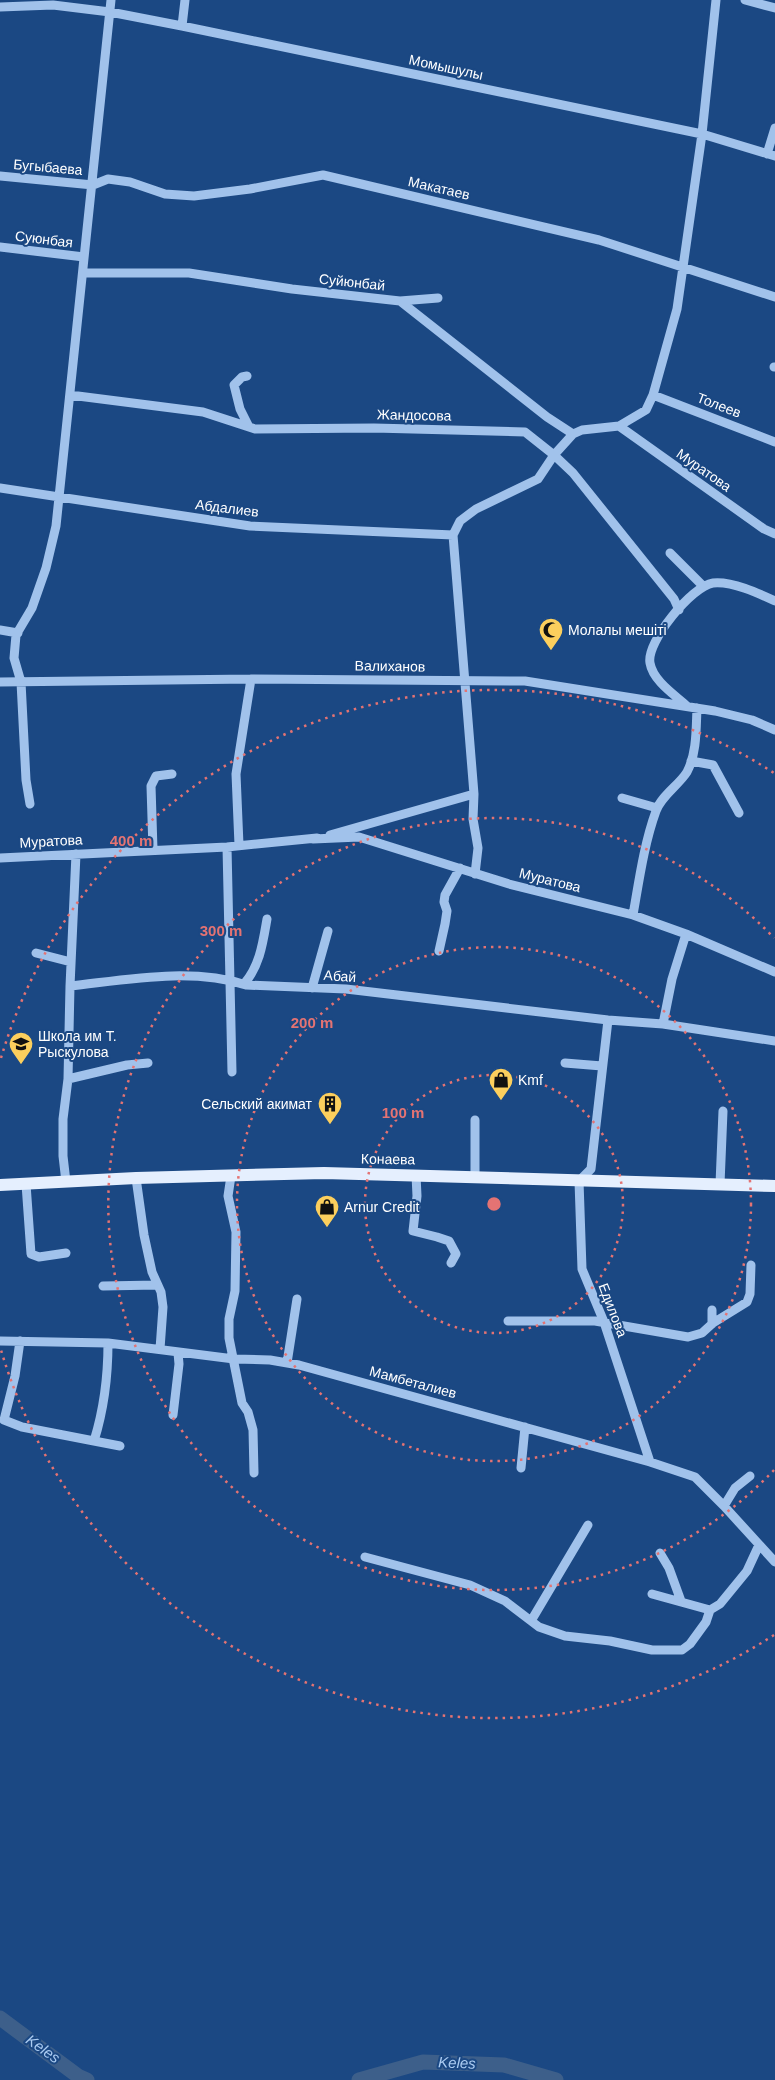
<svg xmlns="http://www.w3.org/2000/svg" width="775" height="2080" font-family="Helvetica,sans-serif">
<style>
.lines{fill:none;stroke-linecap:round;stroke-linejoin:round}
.river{stroke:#3d5f8a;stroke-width:15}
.minor{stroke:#a1c2eb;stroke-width:9}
.major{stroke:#e5effe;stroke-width:12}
.ring{fill:none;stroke:#e47373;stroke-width:2.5;stroke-dasharray:2.5 5}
.labels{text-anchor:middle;stroke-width:4;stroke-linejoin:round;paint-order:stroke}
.street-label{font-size:14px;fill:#fff;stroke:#1b4883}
.poi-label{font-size:14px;fill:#fff;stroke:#1b4883;text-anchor:start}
.water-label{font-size:15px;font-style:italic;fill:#acccf2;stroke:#1b4883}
.centre{fill:#e47373;stroke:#1b4883;stroke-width:2.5}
.ring-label{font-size:15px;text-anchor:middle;font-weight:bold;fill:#e47373;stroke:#1b4883;stroke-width:4;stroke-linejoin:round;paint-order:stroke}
</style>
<rect width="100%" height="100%" fill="#1b4883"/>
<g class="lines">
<path class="river" d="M0,2018L78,2076L87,2080
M359,2080L423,2062L504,2065L556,2080"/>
<path class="minor" d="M745,0L775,8
M0,7L53,5L110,12L182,26L702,134L775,156
M182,26L185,0
M767,154L775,128
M0,176L93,185L108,179L130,182L165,194L194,196L250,189L323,175L599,240L775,297
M0,247L84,257
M83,273H189L292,289L400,301L547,417L573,434
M400,301L438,298
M774,367H775
M247,376L242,377L234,385L240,409L249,427
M70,395L203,412L255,429L374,428L525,432L554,455L573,473L674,599L679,610
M653,395L775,442
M619,426L764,529L775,534
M0,488L250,526L453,535
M670,553L703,586
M0,630L18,633
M0,682L251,679L525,681L715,711L752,720L775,730
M687,706C675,695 653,681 650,663C646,642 692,586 713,583C732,581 758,593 775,601
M691,761L713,765L739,813
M622,798L657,808
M30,804L26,780L21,682L14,658L16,635L32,608L46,568L56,526L111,0
M330,835L474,794
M313,839L359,837L509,884L633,915L686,934L775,972
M239,845L236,774L251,679
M227,847L232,1072
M153,850L151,786L156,776L172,774
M0,858L227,847L317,838
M475,874L478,848L473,819L474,794L453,535L460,521L476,509L538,479L554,455L573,434L582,430L619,426L646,410L653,395L677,309L702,134L716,0
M633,915C639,881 644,844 656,811C661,796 679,785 687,772C697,753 696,729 697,708
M439,951L445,924L447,911L444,902L445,895L460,868
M36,953L71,962
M244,984C260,966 263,942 267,919
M70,986C125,980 191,967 246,985L346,989L608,1020L663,1024L775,1041
M312,988L328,931
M608,1020L591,1169L579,1181L582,1269L604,1322L650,1462
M663,1024L672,979L686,934
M565,1063L602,1066
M68,1079L127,1065L148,1063
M475,1120V1177
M416,1175L417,1196L413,1231L437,1237L449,1241L456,1254L451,1263
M231,1176L228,1196L236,1232L235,1291L229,1319V1338L242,1403L248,1412L253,1430L254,1473
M136,1178L144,1235L152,1272L161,1292L163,1307L160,1349
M66,1182L63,1156V1119L68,1079L70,986L76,854
M26,1184L31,1254L39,1257L66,1253
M720,1184L723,1111
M103,1286L157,1285
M508,1321H595L688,1337L702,1333L713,1323L747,1302L750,1294L751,1265
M712,1324V1310
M0,1341L108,1343L234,1359L270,1360L299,1365L650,1462L695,1477L724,1506L775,1562
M20,1341L15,1376L4,1420L22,1427L94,1441C104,1409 108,1376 108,1343
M287,1363L297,1299
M173,1415L179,1364L178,1353
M94,1441L120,1446
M521,1468L525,1427
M724,1506L735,1488L750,1476
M660,1553L669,1568L681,1601
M365,1557L470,1585L505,1601L539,1627L565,1636L610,1641L652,1650H682L690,1644L706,1622L710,1610L720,1604L747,1571L759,1545
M652,1594L710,1610
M531,1621L588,1525"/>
<path class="major" d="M0,1185L136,1178L324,1173L775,1186"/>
</g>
<g class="ring">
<circle cx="494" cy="1204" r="129"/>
<circle cx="494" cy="1204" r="257"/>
<path d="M774 1470A386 386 0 1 1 774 938"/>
<path d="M774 1635A514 514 0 0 1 1 1350M1 1058A514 514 0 0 1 774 773"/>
</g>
<defs>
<symbol id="mosque-pin" viewBox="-11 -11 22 30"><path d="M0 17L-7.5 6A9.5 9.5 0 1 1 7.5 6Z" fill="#fccf5d" stroke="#1b4883"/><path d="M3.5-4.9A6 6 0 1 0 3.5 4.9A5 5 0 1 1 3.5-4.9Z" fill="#111"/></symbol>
<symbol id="school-pin" viewBox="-11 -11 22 30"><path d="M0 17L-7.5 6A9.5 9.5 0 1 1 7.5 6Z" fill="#fccf5d" stroke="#1b4883"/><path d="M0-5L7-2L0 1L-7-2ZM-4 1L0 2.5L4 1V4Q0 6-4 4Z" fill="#111"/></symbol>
<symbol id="shop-pin" viewBox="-11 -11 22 30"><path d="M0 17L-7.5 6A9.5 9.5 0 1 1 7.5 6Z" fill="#fccf5d" stroke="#1b4883"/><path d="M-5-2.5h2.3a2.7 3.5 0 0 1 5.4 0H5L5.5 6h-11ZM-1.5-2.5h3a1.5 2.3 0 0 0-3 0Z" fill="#111"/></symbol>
<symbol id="building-pin" viewBox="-11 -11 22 30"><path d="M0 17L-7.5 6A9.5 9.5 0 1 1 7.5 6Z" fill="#fccf5d" stroke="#1b4883"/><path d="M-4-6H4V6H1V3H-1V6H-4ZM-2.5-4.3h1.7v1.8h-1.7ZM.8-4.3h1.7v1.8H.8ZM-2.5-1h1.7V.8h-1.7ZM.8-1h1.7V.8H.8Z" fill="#111"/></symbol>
</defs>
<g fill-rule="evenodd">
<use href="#mosque-pin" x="537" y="616" width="28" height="38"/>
<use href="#school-pin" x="7" y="1030" width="28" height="38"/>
<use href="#shop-pin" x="487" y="1066" width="28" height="38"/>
<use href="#building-pin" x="316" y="1090" width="28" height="38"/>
<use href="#shop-pin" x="313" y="1193" width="28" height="38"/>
</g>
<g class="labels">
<g class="street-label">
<text transform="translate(446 67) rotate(12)" y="5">Момышулы</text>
<text transform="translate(48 167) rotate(5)" y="5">Бугыбаева</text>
<text transform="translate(439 188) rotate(13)" y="5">Макатаев</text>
<text transform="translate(44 239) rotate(7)" y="5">Суюнбая</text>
<text transform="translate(352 282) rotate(6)" y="5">Суйюнбай</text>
<text transform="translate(719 405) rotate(21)" y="5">Толеев</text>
<text transform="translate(414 415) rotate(1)" y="5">Жандосова</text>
<text transform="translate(704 470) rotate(35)" y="5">Муратова</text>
<text transform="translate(227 508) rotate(7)" y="5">Абдалиев</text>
<text transform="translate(390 666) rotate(1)" y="5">Валиханов</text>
<text transform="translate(51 841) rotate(-3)" y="5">Муратова</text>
<text transform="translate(550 880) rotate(14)" y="5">Муратова</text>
<text transform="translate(340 976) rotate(4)" y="5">Абай</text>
<text transform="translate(388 1159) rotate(1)" y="5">Конаева</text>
<text transform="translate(613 1310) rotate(69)" y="5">Едилова</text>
<text transform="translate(413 1382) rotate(15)" y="5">Мамбеталиев</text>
</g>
<g class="poi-label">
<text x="568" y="635">Молалы мешіті</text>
<text x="38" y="1041">Школа им Т.<tspan x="38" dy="16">Рыскулова</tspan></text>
<text x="518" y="1085">Kmf</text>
<text x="312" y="1109" text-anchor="end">Сельский акимат</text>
<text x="344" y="1212">Arnur Credit</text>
</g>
<g class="water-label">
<text transform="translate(43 2049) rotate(35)" y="5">Keles</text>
<text transform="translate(457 2063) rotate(2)" y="5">Keles</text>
</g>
</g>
<circle cx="494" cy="1204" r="8" class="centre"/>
<g class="ring-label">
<text x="131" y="846">400 m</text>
<text x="221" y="936">300 m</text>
<text x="312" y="1028">200 m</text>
<text x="403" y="1118">100 m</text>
</g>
</svg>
